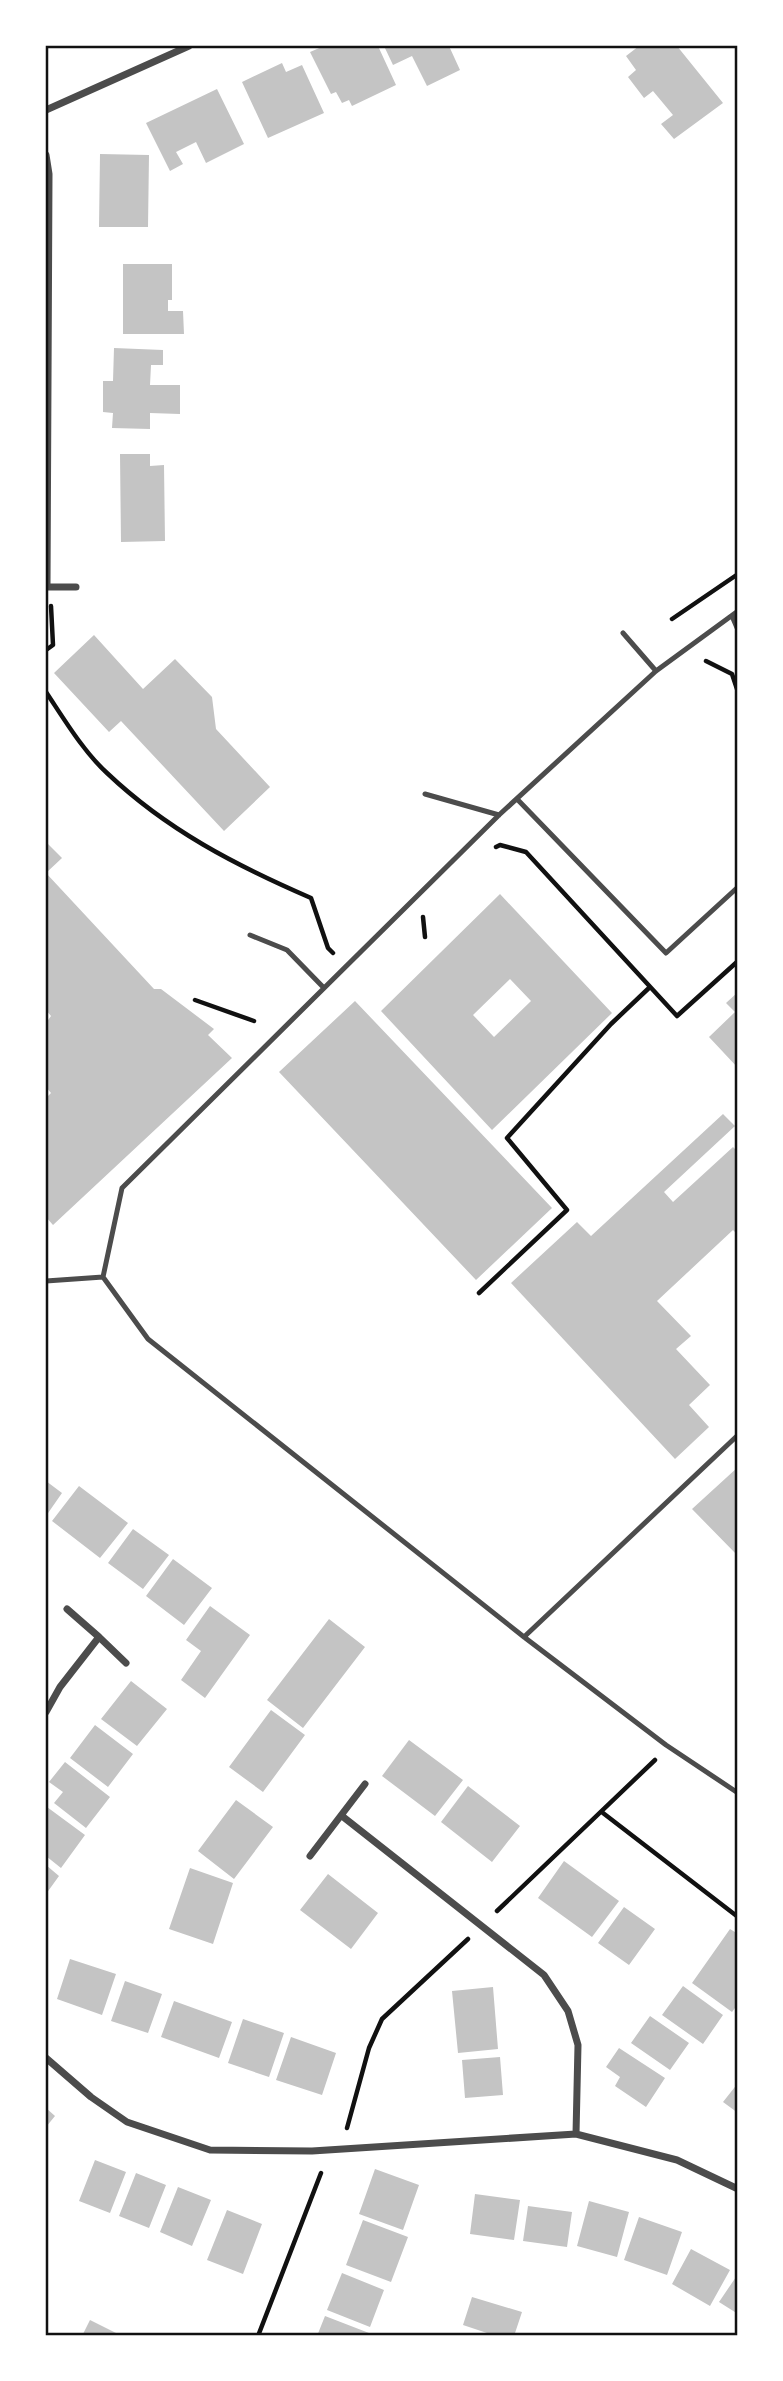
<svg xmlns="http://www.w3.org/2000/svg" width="783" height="2381" font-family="Lato,sans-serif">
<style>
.building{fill:#c4c4c4;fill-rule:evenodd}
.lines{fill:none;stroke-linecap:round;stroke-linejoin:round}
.path{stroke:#111;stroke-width:4.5}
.service{stroke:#4c4c4c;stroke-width:5}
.minor{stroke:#4c4c4c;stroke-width:7}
.neatline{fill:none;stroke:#111;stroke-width:2.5}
</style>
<rect width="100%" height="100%" fill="#fff"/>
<path class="building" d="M324,46H378L396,85L352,106L349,100L342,103L336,92L331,94L310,52Z
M384,46H449L460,70L427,86L412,56L393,65Z
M639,46H677L723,103L674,139L661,124L673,115L653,91L644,98L628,77L636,70L626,56Z
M282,63L286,72L302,65L324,113L268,138L242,82Z
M217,89L244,144L206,163L196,142L176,152L183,164L170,171L146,123Z
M100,154L149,155L148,227H99Z
M123,264H172V300H168V311H183L184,334H123Z
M114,348L163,350V365H151L150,385H180V414L150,413V429L112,428L113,413L103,412V381H113Z
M120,454H150V466L164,465L165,541L121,542Z
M94,635L143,689L175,659L212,697L216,729L270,787L224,831L121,721L109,732L54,673Z
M46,842L62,858L46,873L154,989H161L214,1029L208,1035L232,1058L53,1225L46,1217V1098L51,1093L46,1087V1023L51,1016L46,1010Z
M500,894L612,1013L492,1130L381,1011ZM510,979L531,1001L494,1037L473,1015Z
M738,992V1068L709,1037L735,1012L726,1003Z
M355,1001L552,1208L476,1280L279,1072Z
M723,1114L735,1126L664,1192L673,1202L733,1147L738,1152V1235L733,1230L657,1301L691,1336L676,1349L710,1385L689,1405L709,1427L675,1459L511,1283L577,1222L591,1236Z
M738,1467V1556L692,1509Z
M46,1481L62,1493L46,1516Z
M79,1486L128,1523L100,1558L52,1521Z
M133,1529L169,1555L143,1589L108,1563Z
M173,1559L212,1588L184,1625L146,1596Z
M210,1606L250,1635L205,1698L181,1680L201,1651L186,1640Z
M329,1619L365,1647L303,1728L267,1700Z
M131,1681L167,1709L137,1746L101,1719Z
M271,1710L305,1735L263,1792L229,1767Z
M95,1725L133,1754L108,1787L70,1758Z
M409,1740L463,1780L435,1816L382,1776Z
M65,1762L110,1797L86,1828L54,1803L63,1792L49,1782Z
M468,1786L520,1826L492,1862L441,1822Z
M236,1800L273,1827L234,1879L198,1851Z
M47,1807L85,1835L61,1868L46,1856Z
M564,1861L619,1901L592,1937L538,1898Z
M46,1865L59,1876L46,1894Z
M190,1868L233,1883L213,1944L169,1929Z
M328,1874L378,1913L351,1949L300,1910Z
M624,1907L655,1929L629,1965L598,1943Z
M730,1929L738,1934V2004L732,2012L692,1983Z
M70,1959L116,1974L102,2015L57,1999Z
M125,1981L162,1994L148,2033L111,2021Z
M683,1986L723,2015L703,2044L662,2015Z
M493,1987L498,2049L458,2053L452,1991Z
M174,2001L232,2022L219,2058L161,2037Z
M650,2016L689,2043L670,2070L631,2043Z
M243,2019L284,2033L269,2077L228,2063Z
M291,2037L336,2053L322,2095L276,2080Z
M619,2048L665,2078L646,2107L615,2086L620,2077L606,2067Z
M500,2057L503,2095L465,2098L462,2060Z
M738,2083V2113L723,2102Z
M46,2108L55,2116L46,2127Z
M95,2160L126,2172L110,2213L79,2201Z
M375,2169L419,2185L403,2230L359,2214Z
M136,2173L166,2185L149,2228L119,2216Z
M178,2187L211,2200L192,2246L160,2232Z
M475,2194L520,2200L514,2240L470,2234Z
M589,2201L629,2212L617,2257L577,2246Z
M528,2206L572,2212L567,2247L523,2241Z
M227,2210L262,2224L243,2274L207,2260Z
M639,2217L682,2232L667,2275L624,2260Z
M363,2220L408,2237L391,2282L346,2265Z
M691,2249L730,2270L710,2306L672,2284Z
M342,2273L384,2290L370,2327L327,2310Z
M738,2274V2314L719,2302Z
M472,2297L522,2312L514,2336H496L463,2325Z
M325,2316L369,2333L368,2336H317Z
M90,2320L122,2336H82Z"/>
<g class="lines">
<path class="path" d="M672,619L738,574
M46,650L53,645L51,606
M706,661L732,674L738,692
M46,692C64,719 83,751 107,773C167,830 235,865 311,898L328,948L333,953
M496,847L500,845L526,852L677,1016L738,961
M423,917L425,937
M195,1000L254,1021
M479,1293L567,1210L507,1138L611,1024L650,987
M603,1813L738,1917
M497,1911L655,1760
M347,2128L369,2048L382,2019L468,1939
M258,2336L321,2173"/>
<path class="service" d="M738,611L656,671L499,815L122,1188L103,1277L148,1339L524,1637L666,1745L738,1793
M732,616L738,630
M623,633L656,671
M425,794L499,815
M517,799L666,953L738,887
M250,935L287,950L324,988
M46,1281L103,1277
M524,1637L738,1435"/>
<path class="minor" d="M46,110L189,46
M46,155L49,174L47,587
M46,587H76
M67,1609L99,1637
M46,1712L60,1687L99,1637L126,1663
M342,1816L544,1975L568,2011L578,2045L576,2134
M310,1856L365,1784
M46,2058L91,2097L127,2122L210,2150L312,2151L576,2134L677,2160L738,2189"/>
</g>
<rect width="783" height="2381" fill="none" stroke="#ffffff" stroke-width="94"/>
<rect x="47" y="47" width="689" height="2287" class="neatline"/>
</svg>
